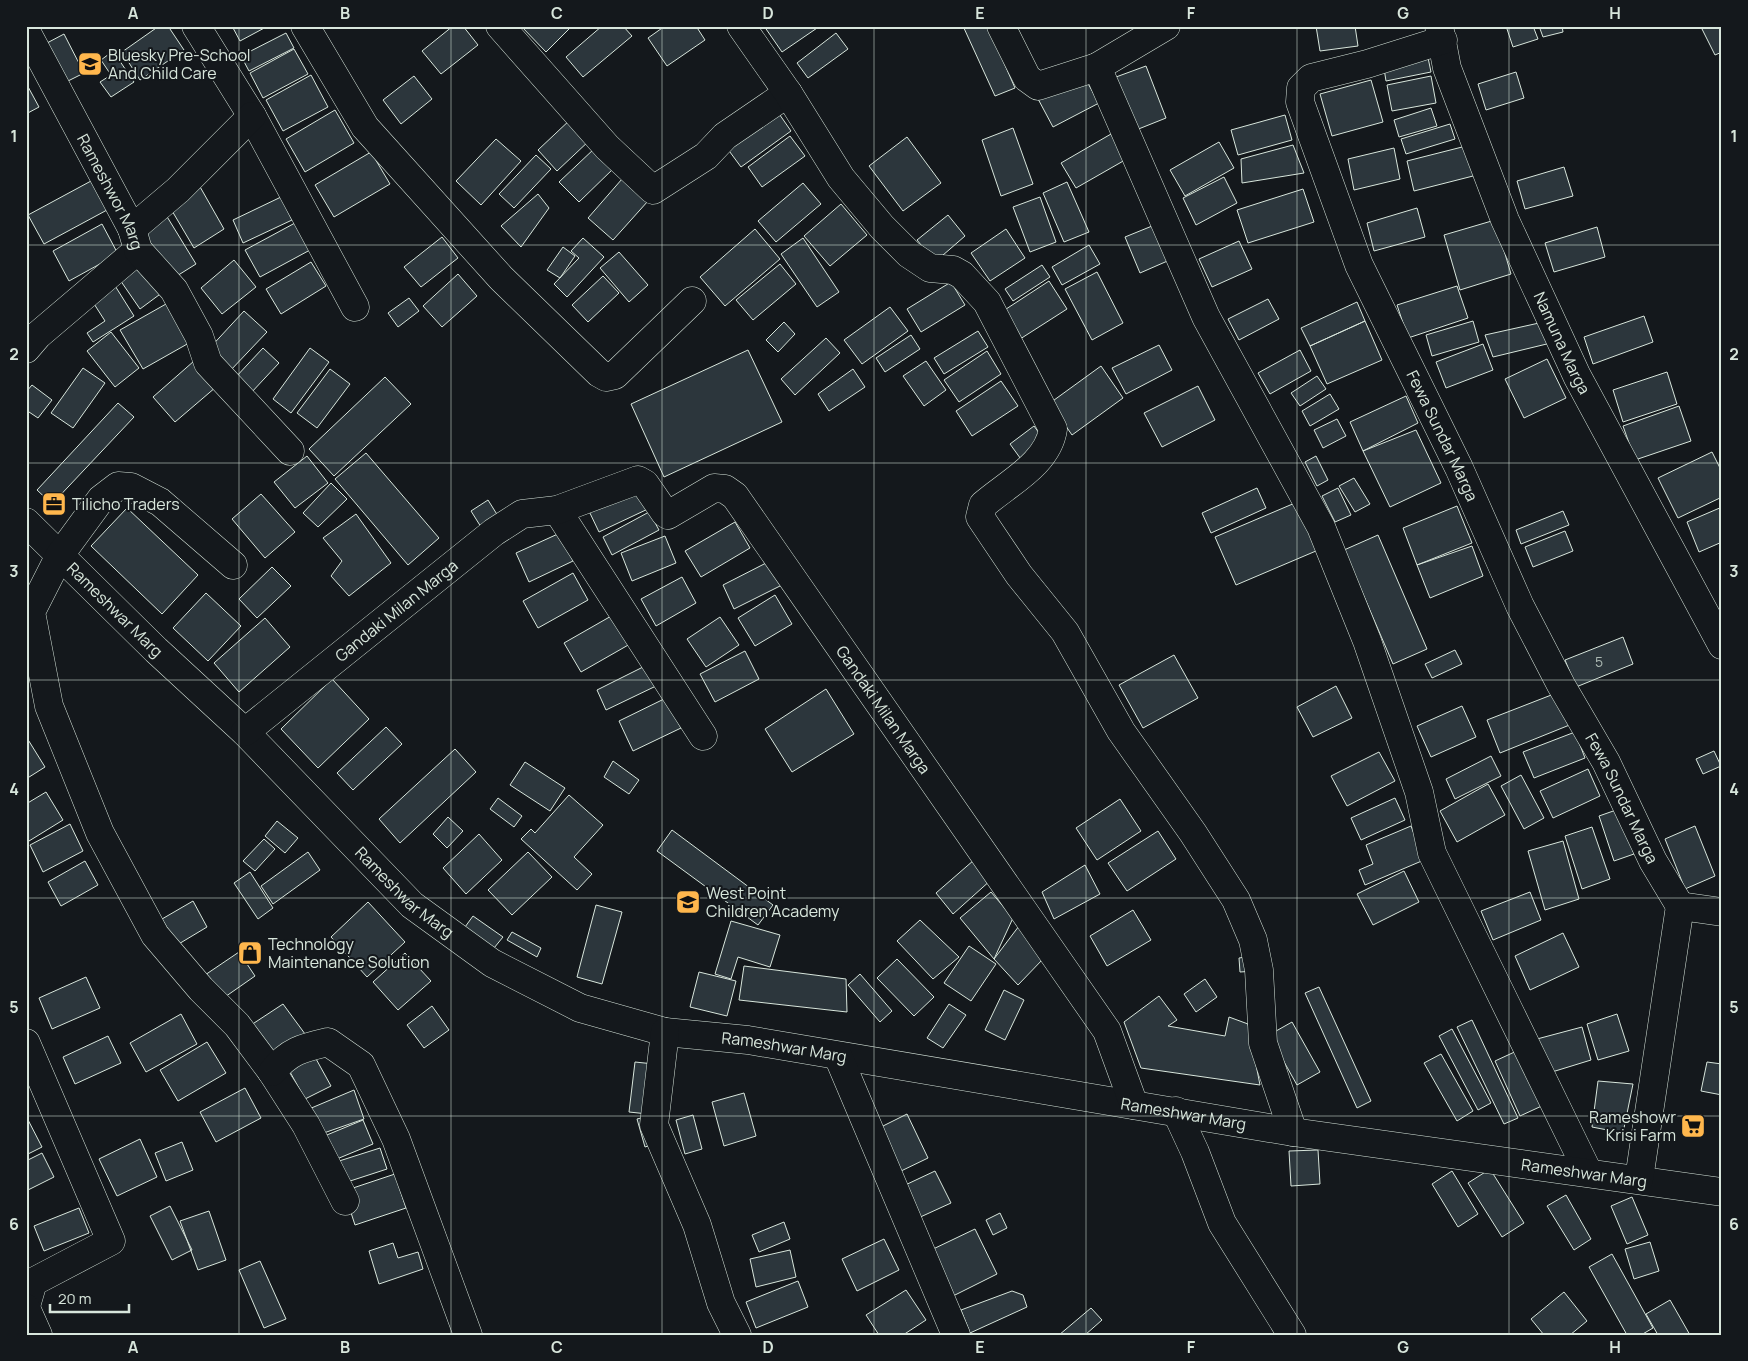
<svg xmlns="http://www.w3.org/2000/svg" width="1748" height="1361" font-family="Manrope,sans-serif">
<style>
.building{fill:#2c363c;stroke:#d8e6dc}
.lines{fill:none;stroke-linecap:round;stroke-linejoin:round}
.minor-casing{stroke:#d8e6dc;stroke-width:29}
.minor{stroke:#14181c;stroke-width:28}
.grid{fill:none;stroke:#d8e6dc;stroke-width:1;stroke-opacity:0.55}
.labels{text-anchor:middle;stroke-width:4;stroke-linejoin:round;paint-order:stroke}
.number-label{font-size:14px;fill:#adbab4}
.poi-label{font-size:16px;fill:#d8e6dc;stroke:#14181c;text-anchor:start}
.street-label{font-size:16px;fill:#d8e6dc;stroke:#14181c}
.neatline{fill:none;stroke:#d8e6dc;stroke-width:2}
.grid-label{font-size:16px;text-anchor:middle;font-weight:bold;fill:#d8e6dc}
</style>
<rect width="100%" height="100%" fill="#14181c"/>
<path class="building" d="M159,26H168L184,50L140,80L122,52Z
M232,26H268L240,41Z
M453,26H463L478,45L441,74L422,51Z
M521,26H572L546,52Z
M602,26H623L632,36L583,77L566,57Z
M665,26H696L705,40L667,66L648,38Z
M764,26H820L782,52Z
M963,26H988L1015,88L995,96Z
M1316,26H1355L1358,46L1320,51Z
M1506,26H1533L1538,39L1513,47Z
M1539,26H1562L1563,32L1543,37Z
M1708,26H1722V52L1715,55L1702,29Z
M286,33L294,48L249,71L241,56Z
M836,33L848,49L808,78L797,63Z
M64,34L84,73L66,82L47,43Z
M294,49L308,74L263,98L250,73Z
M113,51L134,82L111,97L100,82L111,75L101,60Z
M1427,53L1431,72L1386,81L1383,62Z
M1146,66L1166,118L1136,130L1116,77Z
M1516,72L1524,98L1486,110L1478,84Z
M1082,73L1099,103L1053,127L1037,97Z
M311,75L328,107L283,131L266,100Z
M414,76L432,99L401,124L383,100Z
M1431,76L1436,103L1392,111L1387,85Z
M1371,80L1383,122L1332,136L1320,94Z
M26,83L39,107L26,114Z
M775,108L791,131L741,167L724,144Z
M1431,108L1437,126L1399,137L1394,120Z
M335,110L354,143L305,172L286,139Z
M1285,115L1292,140L1238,155L1231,130Z
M572,118L591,139L557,171L538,150Z
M1450,124L1455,139L1406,154L1401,139Z
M1013,128L1033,184L1001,196L982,140Z
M1111,134L1125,160L1076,188L1061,163Z
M790,136L805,156L762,187L748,167Z
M907,137L941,183L903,211L869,166Z
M496,139L521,161L481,205L456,181Z
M1219,142L1234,168L1185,196L1170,170Z
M1293,145L1304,173L1242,183L1241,159Z
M1470,145L1477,175L1414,191L1407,161Z
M595,148L614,168L579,202L559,182Z
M1394,148L1400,179L1354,190L1348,159Z
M371,152L390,184L334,217L315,185Z
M536,155L551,169L514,208L499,194Z
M1564,167L1573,196L1525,209L1517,181Z
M1224,177L1237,203L1196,225L1183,198Z
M622,179L648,201L613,240L588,218Z
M91,181L107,210L44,244L28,215Z
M1067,182L1089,232L1064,242L1043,193Z
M803,183L821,204L776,242L758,221Z
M199,185L224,229L194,248L168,204Z
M1303,189L1314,222L1248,243L1237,210Z
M538,194L549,208L521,247L501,226Z
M281,197L292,220L243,243L233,220Z
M1040,197L1056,242L1030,252L1013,207Z
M841,204L867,235L830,266L804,236Z
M1417,208L1425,237L1374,251L1367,223Z
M166,215L196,264L172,279L142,230Z
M948,215L965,236L935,262L917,240Z
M1495,220L1511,274L1460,290L1444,235Z
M295,223L310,250L260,277L245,250Z
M102,224L118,254L69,281L53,251Z
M1157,224L1172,259L1140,273L1125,237Z
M1597,227L1605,257L1554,272L1545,243Z
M755,229L780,259L725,306L700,277Z
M1006,229L1025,258L990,281L971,253Z
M442,237L458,258L421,287L404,267Z
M583,238L604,257L567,297L554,284L579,258L571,251Z
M803,238L839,292L817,307L781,254Z
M1239,241L1252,269L1212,287L1199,259Z
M1089,245L1100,264L1062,285L1052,267Z
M563,247L575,256L560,278L547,270Z
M619,252L648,285L629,302L600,268Z
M234,260L256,287L222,314L201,288Z
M140,261L163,292L140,309L118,277Z
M311,262L326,286L281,314L266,289Z
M780,264L796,284L753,320L736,300Z
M1042,265L1050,277L1013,301L1005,289Z
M1097,272L1123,323L1092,340L1065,289Z
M458,274L477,296L442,327L423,306Z
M603,276L619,293L588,322L572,305Z
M112,281L134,316L93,342L87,333L105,321L89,296Z
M1049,281L1067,309L1017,341L1000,313Z
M951,282L965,305L921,332L907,309Z
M1457,286L1468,318L1408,338L1397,305Z
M409,298L419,311L398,327L388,313Z
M1268,299L1279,319L1239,340L1228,319Z
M1357,302L1365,321L1310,346L1301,328Z
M166,304L189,343L143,369L120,330Z
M890,307L908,331L862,364L844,340Z
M244,311L267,332L229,372L207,351Z
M1644,316L1653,342L1593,364L1584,337Z
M1365,321L1382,360L1327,384L1310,346Z
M1473,321L1479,342L1432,356L1426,335Z
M1548,321L1555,342L1493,357L1485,335Z
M784,322L795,334L778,352L766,340Z
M978,331L988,347L944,374L934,358Z
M111,332L139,368L115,387L87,351Z
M911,335L920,349L885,372L876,358Z
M826,338L840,353L795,395L781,379Z
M1483,344L1493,370L1446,388L1436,362Z
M1159,345L1172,370L1126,394L1112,368Z
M263,348L279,363L250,394L234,379Z
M310,348L329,362L291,413L273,399Z
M748,350L782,422L664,477L631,404Z
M1300,350L1311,371L1270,394L1258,373Z
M987,351L1001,374L959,402L944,380Z
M1547,359L1566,398L1524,418L1505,379Z
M194,361L216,387L175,422L153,397Z
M926,361L946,390L924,406L903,376Z
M1101,366L1123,398L1072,435L1050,403Z
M83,368L105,383L73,428L51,413Z
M330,369L350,384L317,428L297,413Z
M853,369L865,387L829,411L818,394Z
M1667,372L1677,404L1623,422L1613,390Z
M1317,376L1326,389L1300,406L1291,393Z
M385,377L411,404L334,476L309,449Z
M1001,381L1018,406L972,436L956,411Z
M32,385L52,400L38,418L26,410V392Z
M1198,386L1215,420L1162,447L1144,413Z
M1330,394L1339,409L1310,426L1302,411Z
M1406,396L1418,423L1363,451L1350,422Z
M118,403L134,417L52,504L37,490Z
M1679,406L1691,441L1635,460L1623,426Z
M1337,419L1346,436L1323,448L1314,430Z
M1034,426L1047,444L1023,462L1010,444Z
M1416,430L1441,483L1390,507L1363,451Z
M1712,452L1722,472V497L1678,518L1658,478Z
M366,453L439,538L408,565L335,479Z
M307,456L328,483L295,508L274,482Z
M1316,456L1328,480L1317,486L1305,462Z
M1354,478L1370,504L1355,512L1339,486Z
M331,483L347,499L318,527L303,513Z
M638,485L650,508L599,532L588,509Z
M1257,488L1266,508L1211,533L1202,513Z
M1338,488L1351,515L1335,522L1322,496Z
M261,494L295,532L265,558L232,519Z
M488,500L498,516L481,527L471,511Z
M1302,500L1323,548L1236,585L1215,537Z
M1457,506L1472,543L1417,565L1403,528Z
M1722,507V542L1699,552L1687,522Z
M127,508L198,575L162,614L91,546Z
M1563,511L1569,525L1521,544L1516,530Z
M649,512L659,530L612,555L603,537Z
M356,514L391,563L349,596L331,576L342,561L323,538Z
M735,522L750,548L701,577L685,551Z
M1565,531L1573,551L1533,567L1525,547Z
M560,533L573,561L529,582L516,553Z
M1378,535L1427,649L1393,664L1344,550Z
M665,536L676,563L632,581L621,553Z
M1472,546L1483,576L1430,598L1417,565Z
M770,561L782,585L734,609L723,585Z
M272,567L291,586L257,618L239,599Z
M573,573L588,600L538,628L523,601Z
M682,577L696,603L656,626L641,599Z
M206,593L241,626L208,661L173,628Z
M775,595L792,624L755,646L738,618Z
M613,615L630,644L581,672L564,643Z
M720,617L739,645L706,667L687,639Z
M265,618L290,647L239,692L214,663Z
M1623,637L1633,664L1576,687L1565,660Z
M1455,650L1462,664L1432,678L1425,664Z
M745,651L759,679L715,702L700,674Z
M1174,655L1198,698L1143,728L1119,685Z
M647,665L656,686L606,710L597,690Z
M332,679L369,719L318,768L281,729Z
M1336,686L1352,718L1313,737L1297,707Z
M826,689L854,734L792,772L765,729Z
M1559,692L1572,724L1500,753L1487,720Z
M666,698L681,728L633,751L619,721Z
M1462,706L1476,737L1431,757L1417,726Z
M386,727L402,744L353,790L337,773Z
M1575,732L1585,758L1534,778L1523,752Z
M27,738L45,767L26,779V739Z
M455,749L476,772L400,843L379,819Z
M1714,751L1721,766L1703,774L1696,759Z
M1379,752L1395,781L1347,806L1331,776Z
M1491,756L1501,776L1455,799L1446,779Z
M613,761L639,780L629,794L604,777Z
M525,762L565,788L550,811L510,785Z
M1588,769L1600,796L1553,818L1540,791Z
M1521,775L1544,818L1524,829L1501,786Z
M1488,784L1505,815L1457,842L1440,811Z
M46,792L63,820L29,841L26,837V804Z
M569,795L603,825L574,857L592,874L577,890L521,839L531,829L535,833Z
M498,798L522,816L514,827L490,809Z
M1395,798L1405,820L1361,840L1351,818Z
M1120,799L1141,831L1097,860L1076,828Z
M1619,809L1634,854L1614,861L1599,816Z
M448,817L463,831L447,848L433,834Z
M277,821L298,838L285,853L265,836Z
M70,824L83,851L43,872L30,845Z
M1411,826L1424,860L1365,885L1359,870L1373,864L1366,845Z
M1695,826L1715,876L1685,889L1665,839Z
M1592,827L1610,879L1582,889L1565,836Z
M672,830L773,905L758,925L657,851Z
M1158,831L1176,859L1127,891L1108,863Z
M479,834L502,860L466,894L443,868Z
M264,839L275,849L255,871L243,861Z
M1563,841L1579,899L1545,910L1528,851Z
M308,852L320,870L273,904L261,886Z
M528,852L552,877L512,915L488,890Z
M974,860L992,879L953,914L936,893Z
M85,861L98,885L61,906L48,882Z
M1085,865L1100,894L1054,919L1042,892Z
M1404,871L1419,902L1373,925L1357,894Z
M250,872L273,908L258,919L234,883Z
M991,892L1013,918L994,959L960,918Z
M1530,892L1541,920L1493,940L1481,911Z
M193,901L207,927L177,945L162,919Z
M368,902L405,942L367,977L331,937Z
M596,905L622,912L602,984L577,977Z
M1133,910L1151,940L1107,966L1090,936Z
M473,916L503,937L494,948L465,927Z
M920,920L959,957L933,979L897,941Z
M731,921L780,935L770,967L738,957L731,979L715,974Z
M1019,926L1043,959L1018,985L994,959Z
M512,932L541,948L537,957L507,940Z
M1563,933L1579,967L1530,990L1515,956Z
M969,946L996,964L971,1001L944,983Z
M239,952L255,976L222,999L205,975Z
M405,953L431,981L398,1010L373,982Z
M1253,956L1255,971L1240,972L1239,958Z
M897,959L934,997L914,1016L877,978Z
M744,966L846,979L847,1012L739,1000Z
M699,972L736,981L727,1016L690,1007Z
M860,974L892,1011L880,1022L848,985Z
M86,977L100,1008L52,1029L39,998Z
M1205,979L1217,997L1196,1012L1184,994Z
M1319,987L1371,1101L1357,1108L1305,993Z
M1004,990L1024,1000L1005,1040L985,1030Z
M1159,996L1177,1020L1168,1026L1225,1036L1229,1017L1248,1024L1260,1085L1141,1068L1124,1022Z
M283,1004L308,1038L272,1058L248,1027Z
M949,1004L966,1015L943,1048L927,1038Z
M432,1006L449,1030L424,1048L407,1025Z
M181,1014L197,1044L146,1072L130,1043Z
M1617,1014L1629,1051L1598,1060L1587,1024Z
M1472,1020L1518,1118L1504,1124L1457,1027Z
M1292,1022L1320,1072L1297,1085L1269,1035Z
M1582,1027L1591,1060L1552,1072L1537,1039Z
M1452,1029L1491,1103L1478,1110L1439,1036Z
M108,1036L121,1063L75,1084L63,1057Z
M207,1042L226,1073L178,1101L160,1070Z
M310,1048L331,1086L305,1099L285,1063Z
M1521,1049L1546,1104L1520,1116L1495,1061Z
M1441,1054L1473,1111L1457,1121L1424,1063Z
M635,1062L654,1064L648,1114L629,1112Z
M1707,1062L1722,1064V1095L1701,1091Z
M1598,1081L1633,1084L1623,1133L1592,1127Z
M245,1088L261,1118L216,1142L200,1112Z
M354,1090L364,1119L318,1135L309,1109Z
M744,1093L756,1136L724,1146L712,1102Z
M907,1114L928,1158L899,1172L877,1129Z
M693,1115L702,1149L685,1154L676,1120Z
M26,1116L42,1147L26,1155Z
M649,1116L657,1143L645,1147L637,1119Z
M363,1120L373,1144L332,1161L322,1137Z
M140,1139L157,1177L117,1196L99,1159Z
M182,1142L193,1170L166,1181L155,1153Z
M380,1148L387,1169L344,1183L336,1162Z
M1318,1150L1320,1184L1291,1186L1289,1151Z
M42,1153L54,1177L26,1191V1161Z
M1490,1169L1524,1223L1502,1237L1468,1183Z
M935,1171L951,1203L916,1219L901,1187Z
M1452,1171L1478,1214L1458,1227L1432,1184Z
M395,1174L406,1208L355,1225L344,1191Z
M1566,1195L1591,1239L1574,1250L1547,1206Z
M1632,1197L1648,1235L1627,1244L1611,1206Z
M170,1206L192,1250L172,1260L150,1216Z
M79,1208L89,1233L44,1251L34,1226Z
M209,1211L226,1260L198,1270L180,1221Z
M1000,1213L1007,1228L993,1235L986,1220Z
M784,1222L790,1239L759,1252L752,1235Z
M975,1229L997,1274L951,1297L929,1251Z
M884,1239L899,1270L857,1291L842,1259Z
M1650,1242L1659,1271L1634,1279L1625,1249Z
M393,1243L398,1258L418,1252L423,1269L379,1284L369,1251Z
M790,1250L796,1277L756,1287L750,1259Z
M1612,1254L1653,1328L1641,1335H1627L1589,1267Z
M260,1261L286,1319L264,1328L239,1270Z
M798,1281L808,1307L756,1328L746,1302Z
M906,1290L926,1320L903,1335H879L866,1315Z
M1012,1291L1023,1295L1027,1307L970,1333L961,1310Z
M1564,1292L1587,1321L1570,1335H1544L1531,1319Z
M1670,1300L1690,1335H1658L1646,1314Z
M1091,1308L1102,1320L1085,1335H1059Z"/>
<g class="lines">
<defs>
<g id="minor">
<path d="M196,26L252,116L355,307"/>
<path d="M305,26L365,127L501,278L599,373L606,377L615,375L692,301"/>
<path d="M500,26L607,147L653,190L706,156L725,136L788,93"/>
<path d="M741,26L788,93L841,178L882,227L909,254L930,268L953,270L962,275L987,302L1053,429C1048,464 1008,483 983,505L980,517L1019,575L1065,632L1121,731L1193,833L1236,900L1253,940L1259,970L1263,1043L1293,1132"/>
<path d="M1001,26L1027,78L1038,86L1097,67"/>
<path d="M1166,26L1097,67L1206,317L1321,527L1367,641L1419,792L1432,853L1588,1172"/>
<path id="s1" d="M1439,26L1447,68L1505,220L1577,376L1722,645"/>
<path id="s2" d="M26,31L132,229L138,250L38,335L26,349"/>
<path id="s3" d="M1443,40L1367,64L1311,78L1301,88L1300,102L1359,265L1459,468L1520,606L1561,685L1606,762L1653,861L1680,906"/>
<path d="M132,229L178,190L252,116"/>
<path d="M138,250L174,290L199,336L208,363L290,451"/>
<path d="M557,510L703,736"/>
<path id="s4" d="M26,522L156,650L245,732L412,905L492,963L580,1008L665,1032L748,1040L1293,1132L1722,1192"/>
<path d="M233,565L160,502L131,487L118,486L101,499L60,555L31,612L49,706L100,833L155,935L201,989L237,1025L272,1072L306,1125L345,1201"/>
<path id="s5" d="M245,732L494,532L522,514L557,510L638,480L645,484L665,513L668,515L714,488L725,489L735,496L1107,1031L1134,1105"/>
<path d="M665,1032L654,1125L697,1225L721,1303L737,1335"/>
<path d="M26,1043L111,1241L33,1282L26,1306"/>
<path d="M838,1056L956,1335"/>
<path d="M272,1072C289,1051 302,1048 328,1042L361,1065L396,1139L468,1335"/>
<path d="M1176,1111L1195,1152L1222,1223L1292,1335"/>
<path d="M1639,1179L1680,906L1722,912"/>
<path d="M26,1308L38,1335"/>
</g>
</defs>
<use href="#minor" class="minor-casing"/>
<use href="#minor" class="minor"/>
</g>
<path class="grid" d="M239,26V1335M451,26V1335M662,26V1335M874,26V1335M1086,26V1335M1297,26V1335M1509,26V1335M26,245H1722M26,463H1722M26,680H1722M26,898H1722M26,1116H1722"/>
<defs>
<symbol id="school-square" viewBox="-11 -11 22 22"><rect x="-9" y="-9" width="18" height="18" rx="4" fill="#ffb74d" stroke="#14181c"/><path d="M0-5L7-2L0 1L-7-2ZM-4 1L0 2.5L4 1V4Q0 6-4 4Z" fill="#111"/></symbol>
<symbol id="office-square" viewBox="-11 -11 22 22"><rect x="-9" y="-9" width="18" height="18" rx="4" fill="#ffb74d" stroke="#14181c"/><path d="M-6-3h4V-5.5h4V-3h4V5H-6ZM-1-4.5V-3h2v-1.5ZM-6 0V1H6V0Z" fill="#111"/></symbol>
<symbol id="shop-square" viewBox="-11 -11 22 22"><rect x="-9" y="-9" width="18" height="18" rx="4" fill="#ffb74d" stroke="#14181c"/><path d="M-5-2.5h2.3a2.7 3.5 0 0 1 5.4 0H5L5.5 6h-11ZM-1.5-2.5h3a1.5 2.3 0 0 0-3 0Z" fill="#111"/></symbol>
<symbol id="supermarket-square" viewBox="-11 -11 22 22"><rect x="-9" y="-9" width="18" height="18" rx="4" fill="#ffb74d" stroke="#14181c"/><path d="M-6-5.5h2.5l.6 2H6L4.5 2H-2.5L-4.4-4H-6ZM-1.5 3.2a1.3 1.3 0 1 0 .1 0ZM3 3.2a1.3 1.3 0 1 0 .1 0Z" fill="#111"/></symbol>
</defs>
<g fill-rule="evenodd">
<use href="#school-square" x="76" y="50" width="28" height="28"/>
<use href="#office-square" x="40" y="490" width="28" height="28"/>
<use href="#school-square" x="674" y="888" width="28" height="28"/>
<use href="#shop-square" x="236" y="939" width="28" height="28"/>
<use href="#supermarket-square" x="1679" y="1112" width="28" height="28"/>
</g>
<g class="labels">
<g class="number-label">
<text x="1599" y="667">5</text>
</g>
<g class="poi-label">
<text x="108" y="61">Bluesky Pre-School<tspan x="108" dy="18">And Child Care</tspan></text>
<text x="72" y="510">Tilicho Traders</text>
<text x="706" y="899">West Point<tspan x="706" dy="18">Children Academy</tspan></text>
<text x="268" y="950">Technology<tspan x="268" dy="18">Maintenance Solution</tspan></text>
<text x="1676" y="1123" text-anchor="end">Rameshowr<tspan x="1676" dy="18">Krisi Farm</tspan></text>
</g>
<g class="street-label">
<text dy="6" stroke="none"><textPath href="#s2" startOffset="182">Rameshwor Marg</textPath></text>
<text dy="6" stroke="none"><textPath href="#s1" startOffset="341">Namuna Marga</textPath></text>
<text dy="6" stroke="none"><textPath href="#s3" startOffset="529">Fewa Sundar Marga</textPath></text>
<text dy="6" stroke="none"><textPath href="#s4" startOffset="125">Rameshwar Marg</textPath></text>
<text dy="6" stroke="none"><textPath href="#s5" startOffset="194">Gandaki Milan Marga</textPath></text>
<text dy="6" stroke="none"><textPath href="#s5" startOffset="858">Gandaki Milan Marga</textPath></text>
<text dy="6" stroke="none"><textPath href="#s3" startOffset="934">Fewa Sundar Marga</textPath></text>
<text dy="6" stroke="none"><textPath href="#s4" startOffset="530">Rameshwar Marg</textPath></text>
<text dy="6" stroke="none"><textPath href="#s4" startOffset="950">Rameshwar Marg</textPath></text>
<text dy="6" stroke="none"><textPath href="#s4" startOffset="1355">Rameshwar Marg</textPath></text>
<text dy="6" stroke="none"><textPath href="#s4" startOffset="1760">Rameshwar Marg</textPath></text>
</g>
</g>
<rect width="1748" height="1361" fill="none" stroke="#14181c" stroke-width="55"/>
<path d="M50 1304v8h79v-8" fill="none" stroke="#d8e6dc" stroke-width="2.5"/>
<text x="58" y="1304" font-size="15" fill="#d8e6dc" stroke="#14181c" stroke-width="4" paint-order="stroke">20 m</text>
<rect x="28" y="28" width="1692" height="1306" class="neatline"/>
<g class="grid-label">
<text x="133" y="19">A</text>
<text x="345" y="19">B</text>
<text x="557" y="19">C</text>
<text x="768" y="19">D</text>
<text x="980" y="19">E</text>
<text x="1191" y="19">F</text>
<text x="1403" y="19">G</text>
<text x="1615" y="19">H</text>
<text x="14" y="142">1</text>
<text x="1734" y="142">1</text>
<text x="14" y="360">2</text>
<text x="1734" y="360">2</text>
<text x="14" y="577">3</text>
<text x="1734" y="577">3</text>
<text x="14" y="795">4</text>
<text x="1734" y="795">4</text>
<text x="14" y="1013">5</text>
<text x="1734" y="1013">5</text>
<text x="14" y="1230">6</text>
<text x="1734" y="1230">6</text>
<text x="133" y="1353">A</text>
<text x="345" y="1353">B</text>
<text x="557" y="1353">C</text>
<text x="768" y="1353">D</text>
<text x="980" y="1353">E</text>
<text x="1191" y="1353">F</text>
<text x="1403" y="1353">G</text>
<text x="1615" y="1353">H</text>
</g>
</svg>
